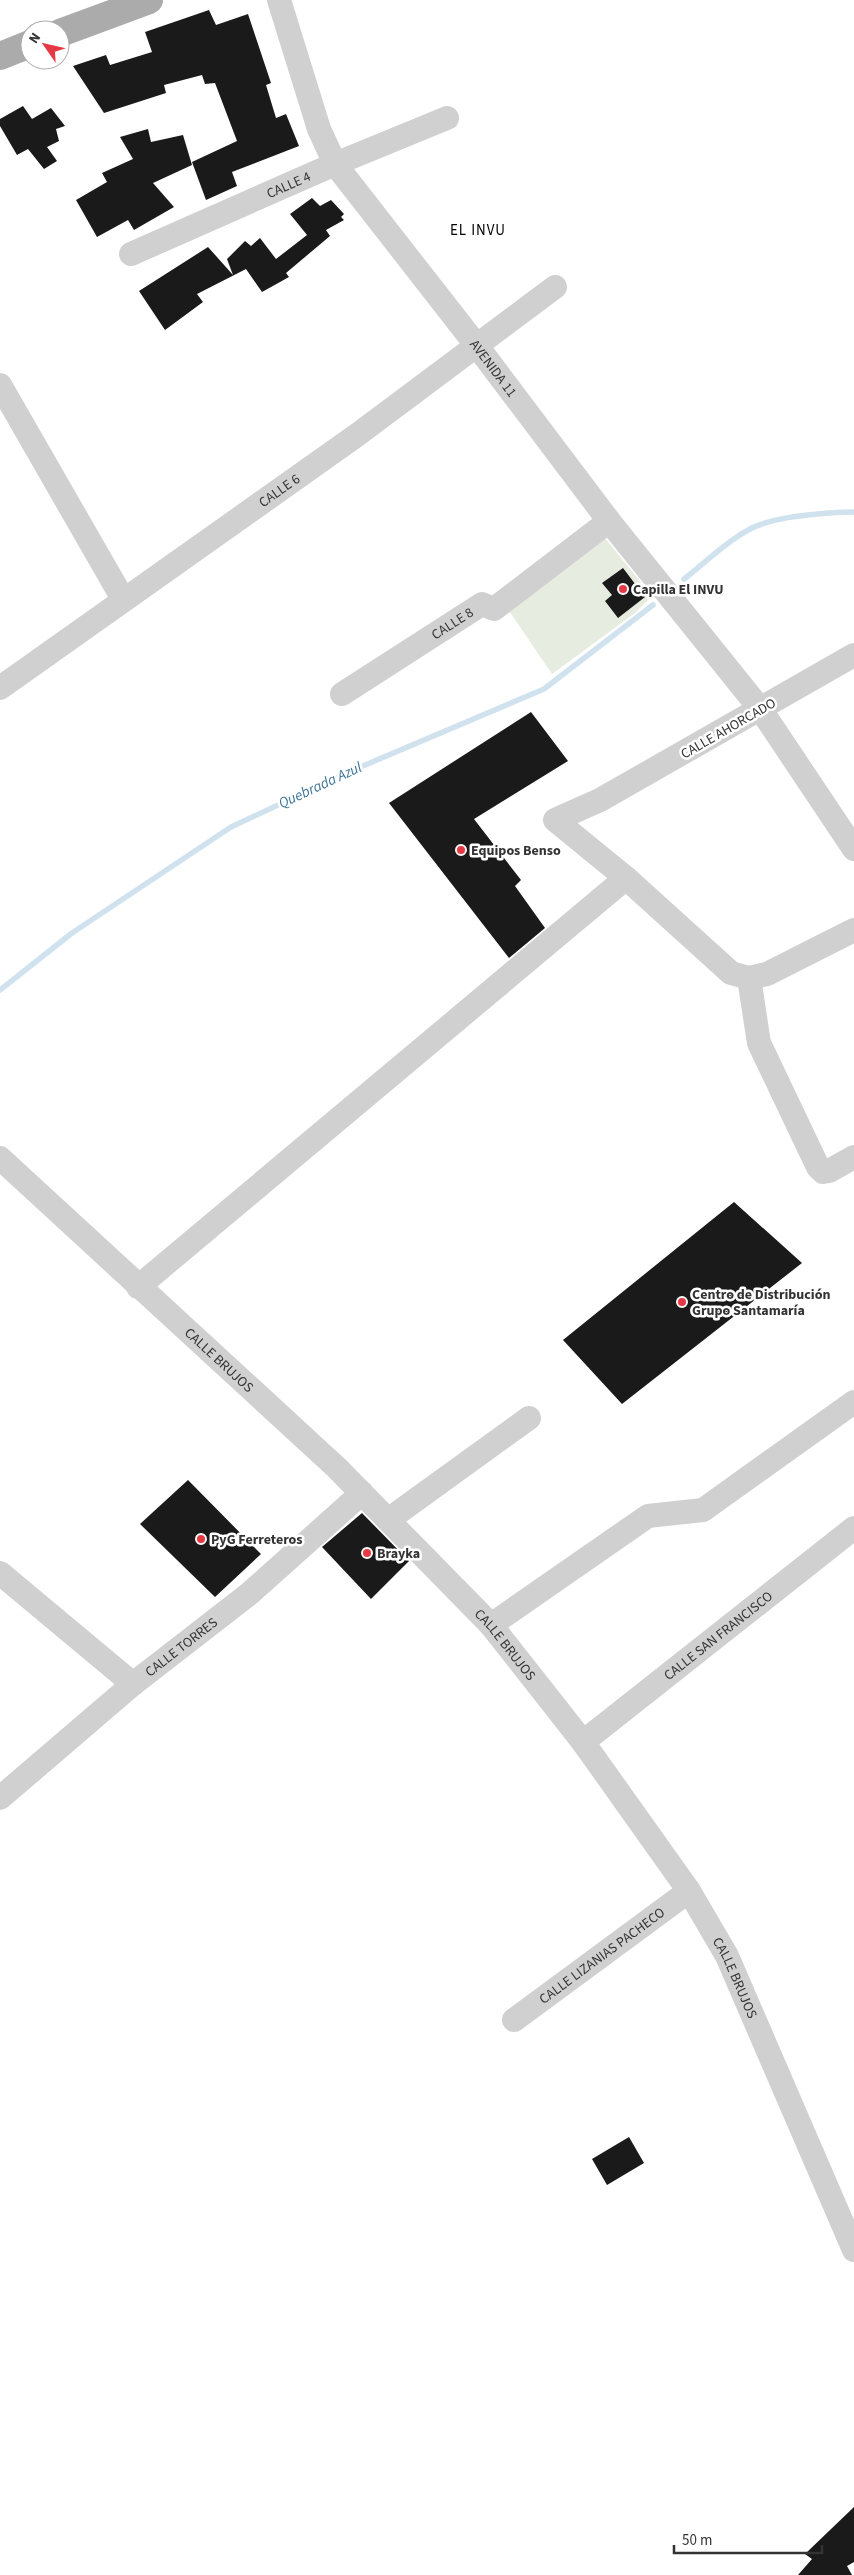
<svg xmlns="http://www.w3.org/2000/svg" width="854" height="2575" font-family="'Source Sans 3',sans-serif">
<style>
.green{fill:#e6ecdf}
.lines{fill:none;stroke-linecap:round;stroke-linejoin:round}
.stream{stroke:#cfe2ee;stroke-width:5.5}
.building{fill:#1a1a1a}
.minor{stroke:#d0d0d0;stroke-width:24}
.major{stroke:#ababab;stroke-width:28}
.poi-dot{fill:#e63946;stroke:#fff;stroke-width:2}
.labels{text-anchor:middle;stroke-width:5;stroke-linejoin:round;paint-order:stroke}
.street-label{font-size:14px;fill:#333;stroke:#fff}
.poi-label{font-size:14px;font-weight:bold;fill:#333;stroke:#fff;text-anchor:start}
.neighbourhood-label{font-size:15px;letter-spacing:1px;fill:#000;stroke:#fff}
.water-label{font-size:15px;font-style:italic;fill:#3f7597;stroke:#fff}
</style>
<rect width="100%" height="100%" fill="#fff"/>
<path class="green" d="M604,537L652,596L635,613L552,674L510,612Z"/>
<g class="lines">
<path class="stream" d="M684,579C706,562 736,532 762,524C784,516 831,512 854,512
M0,990L72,933L231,827L351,771L544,689L653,605"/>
</g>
<path class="building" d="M209,10L216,25L248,14L271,83L266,85L276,118L286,114L299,146L232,172L237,186L206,200L192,162L237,141L215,83L205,84L202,75L164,85L166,93L104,113L73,66L106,55L110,65L152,52L145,32Z
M23,106L32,119L51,108L65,126L56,129L59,141L47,147L57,161L44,169L28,149L17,155L0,126V119Z
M148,129L151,142L183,135L192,165L153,183L174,207L134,230L128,220L97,237L76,200L107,182L102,173L133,159L120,137Z
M312,198L320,206L331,200L344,214L341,217L344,220L326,230L330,236L286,273L289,277L262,292L246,269L197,294L203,302L165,330L139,291L208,247L233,275L227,259L245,241L251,246L260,238L276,259L307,235L290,214Z
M623,568L645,597L618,618L605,601L612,595L602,583Z
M531,712L568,761L474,819L521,880L515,886L545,928L509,958L389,803Z
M734,1202L802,1263L622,1404L563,1340Z
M188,1480L261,1554L215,1597L140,1524Z
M362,1513L409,1561L371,1599L322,1547Z
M629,2137L644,2163L607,2185L592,2159Z
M854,2507V2562L847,2566L852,2575H798L812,2559L805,2554Z"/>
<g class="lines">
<g class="minor">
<path id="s1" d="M279,0L319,129L335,164L477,346L609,521L761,710L854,849"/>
<path id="s2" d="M131,254L335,164L447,118"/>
<path d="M0,385L123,599"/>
<path d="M854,655L600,800L555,820L626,878L731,973L749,978L767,974L854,930"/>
<path id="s3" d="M0,688L357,435L555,287"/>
<path id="s4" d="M342,694L482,604L494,609L609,521"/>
<path d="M749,978L759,1043L818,1167L823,1172L829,1171L854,1157"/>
<path id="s5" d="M0,1158L337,1468L491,1625L583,1742L689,1891L727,1956L854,2250"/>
<path d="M138,1287L626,878"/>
<path d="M388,1520L529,1418"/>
<path d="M0,1573L133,1684"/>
<path d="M491,1625L648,1516L703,1510L854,1402"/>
<path id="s6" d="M583,1742L854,1528"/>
<path id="s7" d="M0,1798L133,1684L249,1594L362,1493"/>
<path id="s8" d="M514,2020L689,1891"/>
</g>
<path class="major" d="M60,33L149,0
M0,56L30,44"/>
</g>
<g class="poi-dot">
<circle cx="623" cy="589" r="5"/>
<circle cx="461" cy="850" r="5"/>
<circle cx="682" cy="1302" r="5"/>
<circle cx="201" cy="1539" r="5"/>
<circle cx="367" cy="1553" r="5"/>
</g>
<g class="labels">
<g class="street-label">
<text dy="5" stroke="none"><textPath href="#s2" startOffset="172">CALLE 4</textPath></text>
<text dy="5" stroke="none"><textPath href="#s1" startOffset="432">AVENIDA 11</textPath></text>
<text dy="5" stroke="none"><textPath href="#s3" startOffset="342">CALLE 6</textPath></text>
<text dy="5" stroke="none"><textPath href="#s4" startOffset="131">CALLE 8</textPath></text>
<text transform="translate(728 728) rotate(-30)" y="5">CALLE AHORCADO</text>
<text dy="5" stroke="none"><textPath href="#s5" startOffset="298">CALLE BRUJOS</textPath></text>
<text dy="5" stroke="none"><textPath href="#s6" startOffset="172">CALLE SAN FRANCISCO</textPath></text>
<text dy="5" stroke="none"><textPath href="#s5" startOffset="702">CALLE BRUJOS</textPath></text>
<text dy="5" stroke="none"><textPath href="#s7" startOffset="236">CALLE TORRES</textPath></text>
<text dy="5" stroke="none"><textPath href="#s8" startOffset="109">CALLE LIZANIAS PACHECO</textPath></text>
<text dy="5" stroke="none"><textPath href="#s5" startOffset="1108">CALLE BRUJOS</textPath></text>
</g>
<g class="poi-label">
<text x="633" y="594">Capilla El INVU</text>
<text x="471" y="855">Equipos Benso</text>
<text x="692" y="1299">Centro de Distribución<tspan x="692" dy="16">Grupo Santamaría</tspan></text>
<text x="211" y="1544">PyG Ferreteros</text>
<text x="377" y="1558">Brayka</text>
</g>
<g class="neighbourhood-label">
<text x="478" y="235">EL INVU</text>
</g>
<g class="water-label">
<text transform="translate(320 785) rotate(-25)" y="5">Quebrada Azul</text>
</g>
</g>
<g transform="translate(45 45) rotate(304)"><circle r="24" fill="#ffffff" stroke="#adadad"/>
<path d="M0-4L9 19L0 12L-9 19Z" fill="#e63946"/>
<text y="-8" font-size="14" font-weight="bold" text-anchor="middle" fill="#333333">N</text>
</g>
<path d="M674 2545v8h148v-8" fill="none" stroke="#333333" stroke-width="2.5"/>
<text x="682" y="2545" font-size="15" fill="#333333" stroke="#ffffff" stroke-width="4" paint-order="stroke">50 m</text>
</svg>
